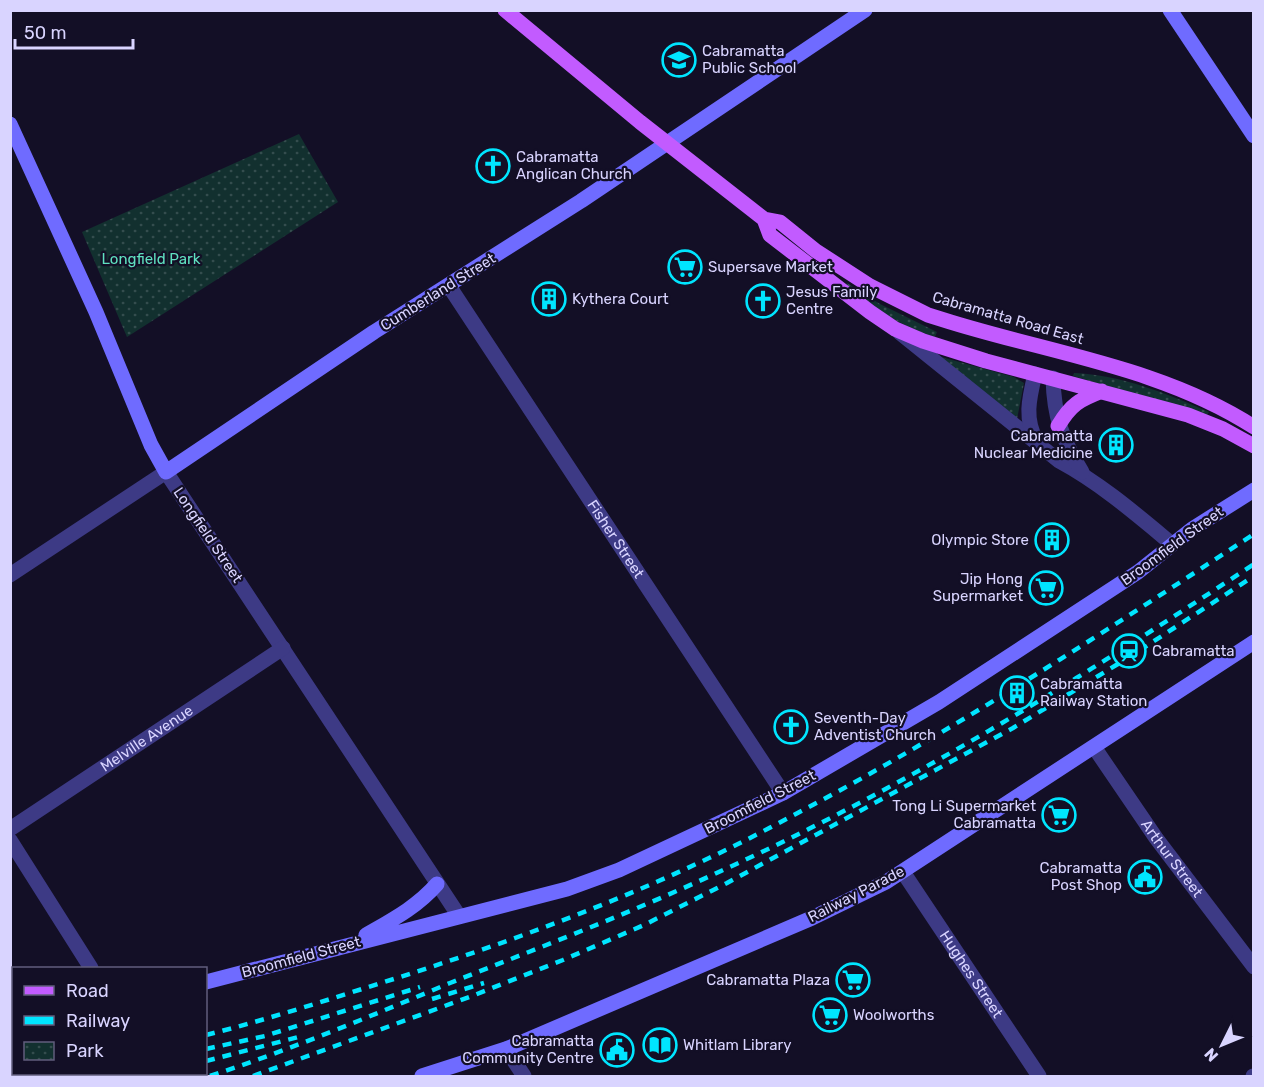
<svg xmlns="http://www.w3.org/2000/svg" width="1264" height="1087" font-family="Rubik,sans-serif">
<style>
.park{fill:url(#park-dots)}
.lines{fill:none;stroke-linecap:round;stroke-linejoin:round}
.street{stroke:#3d3a85;stroke-width:15}
.secondary{stroke:#6f6bff;stroke-width:15}
.primary{stroke:#c25bff;stroke-width:15}
.rail{stroke:#00e5ff;stroke-width:4.5;stroke-dasharray:9 8;stroke-linecap:butt}
.labels{text-anchor:middle;stroke-width:4.5;stroke-linejoin:round;paint-order:stroke}
.poi-label{font-size:15px;fill:#d9d4ff;stroke:#130f26;text-anchor:start}
.park-label{font-size:15px;fill:#5fe0c0;stroke:#130f26}
.street-label{font-size:15px;fill:#d9d4ff;stroke:#130f26}
</style>
<defs>
<pattern id="park-dots" width="8" height="8" patternUnits="userSpaceOnUse" patternTransform="scale(1.5)"><rect width="8" height="8" fill="#12302f"/><path d="M2 2h.1M6 6h.1" fill="none" stroke="#344d4e" stroke-width="1.8" stroke-linecap="round"/></pattern>
</defs>
<rect width="100%" height="100%" fill="#130f26"/>
<path class="park" d="M299,134L338,202L127,337L82,232Z
M847,283L880,304L937,332L935,337C901,327 873,307 844,287Z
M934,355L1014,377L1024,383L1017,419Z
M1074,373C1121,375 1166,393 1209,412L1207,415L1073,376Z"/>
<g class="lines">
<g class="street">
<path id="s1" d="M449,286L783,793"/>
<path d="M900,333L1059,461C1100,483 1136,514 1172,544"/>
<path d="M1035,374C1029,399 1024,419 1037,442"/>
<path d="M1053,378C1054,417 1062,439 1082,472"/>
<path d="M10,575L166,472L459,916"/>
<path id="s2" d="M1094,747L1156,838L1254,967"/>
<path id="s3" d="M10,829L283,648"/>
<path d="M10,840L91,968"/>
<path id="s4" d="M903,872L1039,1076"/>
<path d="M506,1049L524,1076"/>
<path d="M1253,1076H1254"/>
</g>
<path class="secondary" d="M1170,10L1254,136
M10,124L96,312L151,445L166,472L374,332L581,201L865,10
M366,935C392,920 417,907 437,884
M206,982L567,889L619,870L783,793L939,702L1138,572L1192,529L1254,490
M10,1014H14
M422,1076L506,1049L812,918L886,882L1254,642"/>
<path class="primary" d="M505,10L640,122L764,219L780,222L816,251L870,286L928,315L944,320C1048,353 1161,367 1254,427
M764,219L770,235L870,312L895,329L923,341L986,361L1188,415L1223,429L1254,446
M1058,426C1071,404 1079,400 1102,391"/>
<path class="rail" d="M432,999L484,983
M206,1035C270,1019 333,998 397,978C503,944 608,906 709,858C748,840 786,819 824,799C972,719 1113,626 1254,534
M206,1049L265,1036L420,987
M206,1061L302,1036
M10,1066L14,1065
M42,1076L70,1074
M115,1076L133,1074
M210,1076C292,1049 371,1016 450,983C541,947 633,912 721,871C908,786 1083,677 1254,564
M253,1076L472,996L563,960L644,925L727,883L1013,728L1131,656L1254,576"/>
</g>
<defs>
<symbol id="school-ring" viewBox="-11 -11 22 22"><circle r="9.5" fill="#130f26" stroke="#00e5ff" stroke-width="1.5"/><path d="M0-5L7-2L0 1L-7-2ZM-4 1L0 2.5L4 1V4Q0 6-4 4Z" fill="#00e5ff"/></symbol>
<symbol id="church-ring" viewBox="-11 -11 22 22"><circle r="9.5" fill="#130f26" stroke="#00e5ff" stroke-width="1.5"/><path d="M-1.2-6h2.4v3.5h3.3v2.4h-3.3V6h-2.4V-.1h-3.3v-2.4h3.3Z" fill="#00e5ff"/></symbol>
<symbol id="supermarket-ring" viewBox="-11 -11 22 22"><circle r="9.5" fill="#130f26" stroke="#00e5ff" stroke-width="1.5"/><path d="M-6-5.5h2.5l.6 2H6L4.5 2H-2.5L-4.4-4H-6ZM-1.5 3.2a1.3 1.3 0 1 0 .1 0ZM3 3.2a1.3 1.3 0 1 0 .1 0Z" fill="#00e5ff"/></symbol>
<symbol id="building-ring" viewBox="-11 -11 22 22"><circle r="9.5" fill="#130f26" stroke="#00e5ff" stroke-width="1.5"/><path d="M-4-6H4V6H1V3H-1V6H-4ZM-2.5-4.3h1.7v1.8h-1.7ZM.8-4.3h1.7v1.8H.8ZM-2.5-1h1.7V.8h-1.7ZM.8-1h1.7V.8H.8Z" fill="#00e5ff"/></symbol>
<symbol id="station-ring" viewBox="-11 -11 22 22"><circle r="9.5" fill="#130f26" stroke="#00e5ff" stroke-width="1.5"/><path d="M-3-6H3Q5-6 5-4V2Q5 4 3 4L4.5 6H3L1.5 4h-3L-3 6H-4.5L-3 4Q-5 4-5 2V-4Q-5-6-3-6ZM-3.5-4v3h7v-3ZM-3.5 1v1.5H-2V1ZM2 1v1.5H3.5V1Z" fill="#00e5ff"/></symbol>
<symbol id="civic-ring" viewBox="-11 -11 22 22"><circle r="9.5" fill="#130f26" stroke="#00e5ff" stroke-width="1.5"/><path d="M-.6-6.5H3V-4.5H.6V-3L4-1V1h2V6H-6V1h2V-1L-.6-3ZM-1.2 2.5V6h2.4V2.5Z" fill="#00e5ff"/></symbol>
<symbol id="library-ring" viewBox="-11 -11 22 22"><circle r="9.5" fill="#130f26" stroke="#00e5ff" stroke-width="1.5"/><path d="M-6-4Q-3-5.5-.7-3.5V5Q-3 3-6 4ZM6-4Q3-5.5 .7-3.5V5Q3 3 6 4Z" fill="#00e5ff"/></symbol>
</defs>
<g fill-rule="evenodd">
<use href="#school-ring" x="660" y="41" width="38" height="38"/>
<use href="#church-ring" x="474" y="147" width="38" height="38"/>
<use href="#supermarket-ring" x="666" y="248" width="38" height="38"/>
<use href="#building-ring" x="530" y="280" width="38" height="38"/>
<use href="#church-ring" x="744" y="282" width="38" height="38"/>
<use href="#building-ring" x="1097" y="426" width="38" height="38"/>
<use href="#building-ring" x="1033" y="521" width="38" height="38"/>
<use href="#supermarket-ring" x="1027" y="569" width="38" height="38"/>
<use href="#station-ring" x="1110" y="632" width="38" height="38"/>
<use href="#building-ring" x="998" y="674" width="38" height="38"/>
<use href="#church-ring" x="772" y="708" width="38" height="38"/>
<use href="#supermarket-ring" x="1040" y="796" width="38" height="38"/>
<use href="#civic-ring" x="1126" y="858" width="38" height="38"/>
<use href="#supermarket-ring" x="834" y="961" width="38" height="38"/>
<use href="#supermarket-ring" x="811" y="996" width="38" height="38"/>
<use href="#library-ring" x="641" y="1026" width="38" height="38"/>
<use href="#civic-ring" x="598" y="1031" width="38" height="38"/>
</g>
<g class="labels">
<g class="poi-label">
<text x="702" y="56">Cabramatta<tspan x="702" dy="17">Public School</tspan></text>
<text x="516" y="162">Cabramatta<tspan x="516" dy="17">Anglican Church</tspan></text>
<text x="708" y="272">Supersave Market</text>
<text x="786" y="297">Jesus Family<tspan x="786" dy="17">Centre</tspan></text>
<text x="572" y="304">Kythera Court</text>
<text x="1093" y="441" text-anchor="end">Cabramatta<tspan x="1093" dy="17">Nuclear Medicine</tspan></text>
<text x="1029" y="545" text-anchor="end">Olympic Store</text>
<text x="1023" y="584" text-anchor="end">Jip Hong<tspan x="1023" dy="17">Supermarket</tspan></text>
<text x="1152" y="656">Cabramatta</text>
<text x="1040" y="689">Cabramatta<tspan x="1040" dy="17">Railway Station</tspan></text>
<text x="814" y="723">Seventh-Day<tspan x="814" dy="17">Adventist Church</tspan></text>
<text x="1036" y="811" text-anchor="end">Tong Li Supermarket<tspan x="1036" dy="17">Cabramatta</tspan></text>
<text x="1122" y="873" text-anchor="end">Cabramatta<tspan x="1122" dy="17">Post Shop</tspan></text>
<text x="830" y="985" text-anchor="end">Cabramatta Plaza</text>
<text x="853" y="1020">Woolworths</text>
<text x="594" y="1046" text-anchor="end">Cabramatta<tspan x="594" dy="17">Community Centre</tspan></text>
<text x="683" y="1050">Whitlam Library</text>
</g>
<g class="park-label">
<text x="151" y="264">Longfield Park</text>
</g>
<g class="street-label">
<text transform="translate(438 292) rotate(-32)" y="5">Cumberland Street</text>
<text transform="translate(1008 318) rotate(16)" y="5">Cabramatta Road East</text>
<text transform="translate(208 535) rotate(56)" y="5">Longfield Street</text>
<text dy="5" stroke="none"><textPath href="#s1" startOffset="303">Fisher Street</textPath></text>
<text transform="translate(1172 546) rotate(-36)" y="5">Broomfield Street</text>
<text dy="5" stroke="none"><textPath href="#s3" startOffset="164">Melville Avenue</textPath></text>
<text transform="translate(760 802) rotate(-27)" y="5">Broomfield Street</text>
<text dy="5" stroke="none"><textPath href="#s2" startOffset="136">Arthur Street</textPath></text>
<text transform="translate(856 894) rotate(-27)" y="5">Railway Parade</text>
<text transform="translate(301 957) rotate(-15)" y="5">Broomfield Street</text>
<text dy="5" stroke="none"><textPath href="#s4" startOffset="123">Hughes Street</textPath></text>
</g>
</g>
<rect width="1264" height="1087" fill="none" stroke="#d9d4ff" stroke-width="24"/>
<rect x="12" y="967" width="195" height="108" fill="#130f26" stroke="#625e7d" stroke-width="1.5"/>
<rect x="24" y="986" width="30" height="9" fill="#c25bff" stroke="#625e7d" stroke-width="1.5"/>
<text x="66" y="997" font-size="18" fill="#d9d4ff">Road</text>
<rect x="24" y="1016" width="30" height="9" fill="#00e5ff" stroke="#625e7d" stroke-width="1.5"/>
<text x="66" y="1027" font-size="18" fill="#d9d4ff">Railway</text>
<rect x="24" y="1042" width="30" height="18" fill="url(#park-dots)" stroke="#625e7d" stroke-width="1.5"/>
<text x="66" y="1057" font-size="18" fill="#d9d4ff">Park</text>
<g transform="translate(1222 1045) rotate(227)" stroke="#130f26" stroke-width="4.5" paint-order="stroke">
<path d="M0-4.5L10 22L0 15L-10 22Z" fill="#d9d4ff"/>
<text y="-9" font-size="16" font-weight="bold" text-anchor="middle" fill="#d9d4ff">N</text>
</g>
<path d="M15 39v9h118v-9" fill="none" stroke="#d9d4ff" stroke-width="3"/>
<text x="24" y="39" font-size="18" fill="#d9d4ff" stroke="#130f26" stroke-width="4.5" paint-order="stroke">50 m</text>
</svg>
